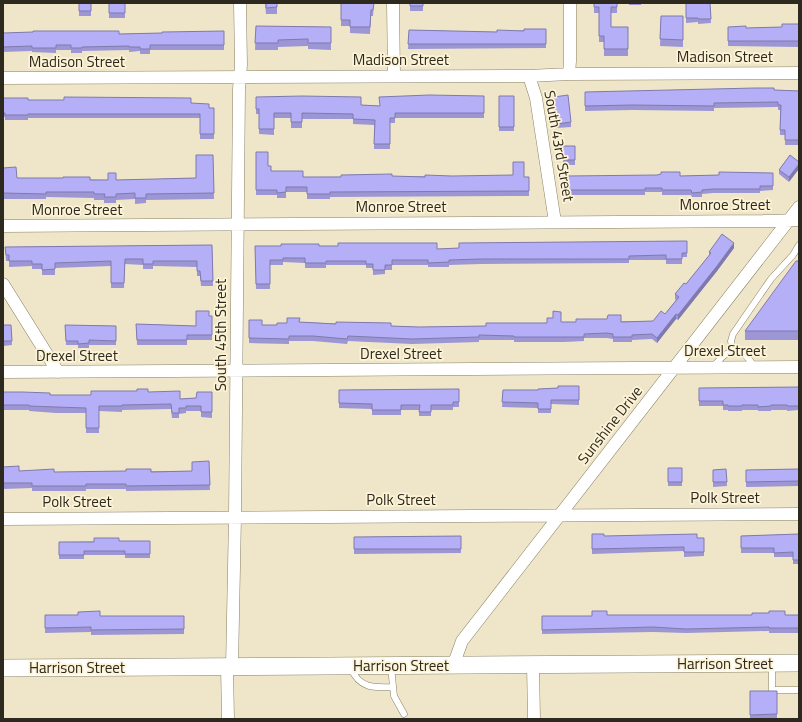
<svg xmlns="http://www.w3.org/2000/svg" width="802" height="722" font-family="'Titillium Web',sans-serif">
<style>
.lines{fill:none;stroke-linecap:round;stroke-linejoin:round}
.service-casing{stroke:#888065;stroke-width:7}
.minor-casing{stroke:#888065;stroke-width:13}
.secondary-casing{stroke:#888065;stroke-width:18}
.service{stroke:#fff;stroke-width:6}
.minor{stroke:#fff;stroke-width:12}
.secondary{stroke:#fff;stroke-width:17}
.wall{fill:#9c96d4}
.shaded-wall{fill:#7f7aad}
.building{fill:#b5aff7;stroke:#7f7aad}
.labels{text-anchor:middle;stroke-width:3.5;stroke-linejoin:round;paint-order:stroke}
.street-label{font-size:15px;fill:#2d291e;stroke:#fdf3d6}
</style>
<rect width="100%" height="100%" fill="#efe6c9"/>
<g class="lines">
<defs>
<path id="service" d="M733,352L731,341L733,334L771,279L793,255L799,245
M713,367C728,348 741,343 754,367
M772,665V690H799
M391,667L394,696L404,714
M351,668C359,688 373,688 393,687"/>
<path id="minor" d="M393,3L394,76
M569,74L570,61V3
M529,76L536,98L555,222
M3,78L529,76L569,74L799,73
M3,226L770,221L799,220
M3,284L58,372
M3,372L799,367
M3,519L799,514
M533,665L534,719
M453,666L462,641L799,207
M227,667L228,719
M232,667L235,517L239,89L241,65L240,3"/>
<path id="secondary" d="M3,668L799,663"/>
</defs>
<use href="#service" class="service-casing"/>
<use href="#minor" class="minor-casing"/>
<use href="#secondary" class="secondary-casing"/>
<use href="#service" class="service"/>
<use href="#minor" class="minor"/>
<use href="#secondary" class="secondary"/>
</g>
<path class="wall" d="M79,3H91V16H79Z
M109,3H125V18H109Z
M265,3H277V14H266Z
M341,3H374L373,16H371L370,34L350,33V26H341Z
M410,3H423V11H410Z
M594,3H617V13H611V27H628V56H604V42H599V13H594Z
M629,3H641V5H629Z
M686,3H710L711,23L698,24V22L686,23Z
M661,16H683V47L660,46Z
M799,24V47L728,46V27L746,28L782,27Z
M256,26L331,27V50L308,49V46L278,47V50H255Z
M546,29V48L408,49L409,30L497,32Z
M224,31V50H150V54H140V51L129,52V50L82,51V53H71V50H56V53L32,52V51L3,52V33L119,34L162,33Z
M774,90L799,91V145H785V135H780V110H778V107L714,108V111L632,110L585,111V92Z
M484,96V118H395V123H390V149H374V125L353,124V119H302V128H291V118H274V135L259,134V114H256V97L361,105L380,106Z
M499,96H514V131H499Z
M554,97L571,122V127L557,128Z
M3,98L28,100L191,103L209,108H214V139H200V118H28V120H5V117H3Z
M575,146V165H563V160Z
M256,152L271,171L303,177L452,176L529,177V196L330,197V199H307V192H286V198H277V195H256Z
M213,155L214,199L146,200V203L135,204V199L116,200V203H104V200H94V198L46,197V199H3V168L17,178L116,180L196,178Z
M790,155L789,182L779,174V170Z
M773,173V190L760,191V193H713L702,194V197H692L691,195H662V192H645V195H567V176H680L719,175Z
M687,241V257H682V264H666V260H629V263L481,264L449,265V267H428V265H392V270H385V274L373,275V268H366V265H326V268H305V263L283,262V265H270V289H256L255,246H319L437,249Z
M212,245L213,286H201L200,276H197V267L153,266V269H143V265L125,264L124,288H111V266L55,268V275H42V269H32V266L9,267V261H6L5,247Z
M734,248L717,271L678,320L676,319L657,343L652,339L632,340V342H613V339L607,338H584V341L564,342H514V340H479V342L412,344L348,341L347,344L313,341H289V344L249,343V320L262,325H277L287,323L299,322L419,327L486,326L561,322L653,321L665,314L676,300L675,299V294L686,284L709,256V252Z
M799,261V340H745V331Z
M209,316H212V340H187V345H137L136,324L196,326Z
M3,325H11L12,345L3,346Z
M65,325L116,326V345H89V348H78V345H66Z
M579,386V405L551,404V413H538V408L502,407L503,390H538Z
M799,387V410L787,411V410H771V411H758V410H742V411H728V410H723V406H699V388Z
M459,389V407H453V410H431V416H419V410H401V415H372V409L339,408V390Z
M3,392L50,395H91L148,392L180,399L196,398L212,392V418L201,417V411H186V413L179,414V418H172L171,409L122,410V412L99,411V433H86V413H56L29,411V410H3Z
M209,461L210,490L126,491V489H86V491H32V488L3,489V491V467L19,471L54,472L192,471Z
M668,468H682V486H668Z
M726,469L727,486L713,487V470Z
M799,469V486L746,487V470Z
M592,534L604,536L704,538V556L684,557V551L592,554Z
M799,534V564H793V557H774V553H741V536Z
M461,536V553L354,554V537Z
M119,541H150V558H125V555H84V559H59V542Z
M45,615L100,616H184V634L91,635V632L45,633Z
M607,615H799V633H769V631L686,633L653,632L542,634V616H592Z
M750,691H777V719H750Z"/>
<path class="shaded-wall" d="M799,164V169L789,182V177Z
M734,243V248L717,271L678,320V315Z
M676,314V319L657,343V338Z"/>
<path class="building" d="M79,3H91V11H79Z
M109,3H125V13H109Z
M266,3H277V7L266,8Z
M341,3H374L373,10H371L370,27H350V20H341Z
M410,3H423V6H410Z
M594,3H617V7H611V27H628V49H604V36H599V7H594Z
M686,3H710L711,19H698V18H686Z
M661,16H683V40L660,39Z
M782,24H799V41H728V27L746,26V28L782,27Z
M256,26L331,27V43H308V39L278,40V43H255Z
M524,29H546V44H408L409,30L497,32V30L524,31Z
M33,31H119V34L162,33V32L224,31V45H150V49H140V47H129V46L82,47V48H71V45H56V48H32V46L3,47V33L33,32Z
M755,88H774V90L799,91V140H785V130H780L781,105H778V102L714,103V106L632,105L585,106V92Z
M429,95L484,96V113H395V118H390V144H374L375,120L353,119V114L302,113V122H291V113H274V129H259V109H256V97L302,96L361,97V105L380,106L379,97Z
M568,95L571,122L557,124L554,97Z
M499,96H514V127H499Z
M64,97L191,98V103L209,104V108H214V134H200V114H28V115H5V113H3V98H28V100H64Z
M563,146H575V160H563Z
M256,152H268V166H271V171H303V177H341V175L392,174V176L425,177V175L452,176L513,175V162H524V177H529V191L330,192V194H307V187H286V192L277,193V190H256Z
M196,155H213L214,193L146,194V198H135V193L116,194V197H104L105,194H94V192H46V194L3,193V168L16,167L17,178H63V177H90V180H108V173H116V180L196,178Z
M790,155L799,162V164L789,177L779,170Z
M661,172H680V176L719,175V172L773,173V186H760V189H713L702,190V192L692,193L691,190H662V188H645V190H567V176L657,175L661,174Z
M722,234L734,243L717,266L678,315L676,314L657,338L652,334L632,335V337H613V334L607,333L584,334V337H514V336L479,335V337L412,339L348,336L347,339L313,336H289V339L249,338V320H262V325H277V323H287V318H300L299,322L336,324V322L391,323V326L419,327L486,326V323H547V318H553V311L561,312V322H576V319H607L608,315H621V322L653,321L661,311L665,314L679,297L675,294L684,283L686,284L711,253L709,252Z
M687,241V253H682V259H666V255L629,256V259H481L449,260V262L428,263V260H392V265H385V270H373V264H366V261H326V263H305V258H283V260H270V284H256L255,246H281V244H319V246H338V243H437V249L459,248V243Z
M212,245L213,281H201L200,271H197V261H153V264H143V259H125L124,283H111V261L55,263V269L42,270V264H32V261H9V255H6L5,247Z
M796,261H799V331H745Z
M196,311H209V316H212V335H187V340H137L136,324L196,326Z
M3,325H11L12,341H3Z
M65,325L116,326V341L89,340V343L78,344V341H66Z
M558,386H579V400H551V409H538V403L502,402L503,390H538V389L558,388Z
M799,387V406H787V405H771V406L758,407V405H742V406H728V405H723V401H699V388Z
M137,389H148V392L180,391V399L196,398L197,392H212V412H201V406H186V408H179V413H172L171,404L122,405V406H99V428H86V408L56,407L29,406V405H3V392H22L50,393V395H91V391H137Z
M459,389V402H453V405H431V412H419L420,405H401V410H372V404L339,403V390Z
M209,461L210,485L126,486V484H86V486H32V483H3V486V467L19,466V471L54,469V472L126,471V469H151V472L192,471V462Z
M668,468H682V482H668Z
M726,469L727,482H713V470Z
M799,469V481L746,482V470Z
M592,534H604V536L697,534V538H704V552H684V547L592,549Z
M799,534V560H793V552L774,553V548H741V536Z
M461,536V549H354V537Z
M94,538H119V541H150V554H125V551H84V555H59V542H94Z
M100,611V616H184V629L91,630V627L45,628V615H78V612Z
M592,611H607V615H752V613H769V611H785V615H799V628H769V627L686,629L653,627L542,630V616H592Z
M750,691H777V714L750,715Z"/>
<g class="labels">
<g class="street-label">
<text x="725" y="62">Madison Street</text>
<text x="401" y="65">Madison Street</text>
<text x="77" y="67">Madison Street</text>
<text transform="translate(559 146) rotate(80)" y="5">South 43rd Street</text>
<text x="725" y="210">Monroe Street</text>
<text x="401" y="212">Monroe Street</text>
<text x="77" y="215">Monroe Street</text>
<text transform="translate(221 335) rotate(-90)" y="5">South 45th Street</text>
<text x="725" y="356">Drexel Street</text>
<text x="401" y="359">Drexel Street</text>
<text x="77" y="361">Drexel Street</text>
<text transform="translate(610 425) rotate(-52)" y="5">Sunshine Drive</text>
<text x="725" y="503">Polk Street</text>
<text x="401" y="505">Polk Street</text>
<text x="77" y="507">Polk Street</text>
<text x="725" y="669">Harrison Street</text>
<text x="401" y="671">Harrison Street</text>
<text x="77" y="673">Harrison Street</text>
</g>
</g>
<rect width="802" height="722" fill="none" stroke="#2d291e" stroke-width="8"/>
</svg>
